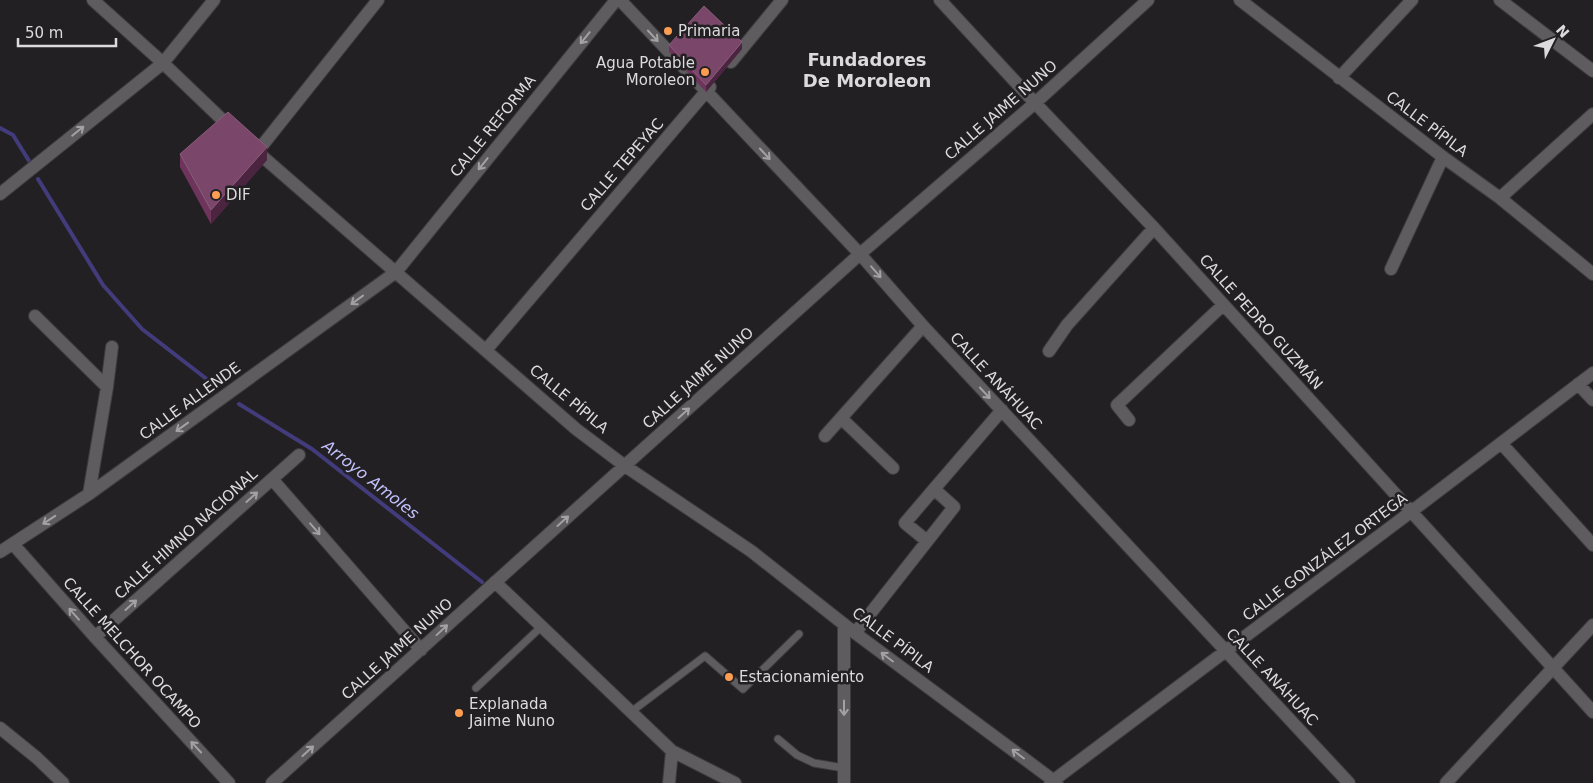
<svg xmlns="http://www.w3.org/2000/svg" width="1593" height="783" font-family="'DejaVu Sans',sans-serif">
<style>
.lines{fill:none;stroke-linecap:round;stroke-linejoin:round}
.stream{stroke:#433c7c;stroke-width:4}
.lane-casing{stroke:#3e3c3e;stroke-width:9}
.street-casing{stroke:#3e3c3e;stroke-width:14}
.lane{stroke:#5e5c5e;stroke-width:7}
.street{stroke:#5e5c5e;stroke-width:12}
.wall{fill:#6e345c}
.shaded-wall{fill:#4b243f}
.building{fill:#7a4669;stroke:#895d7b}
.oneway{stroke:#a3a2a3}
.poi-dot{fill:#fc9d52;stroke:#232023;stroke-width:2}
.labels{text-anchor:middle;stroke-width:5;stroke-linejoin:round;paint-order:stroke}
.poi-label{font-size:15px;fill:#dcdbdc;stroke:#232023;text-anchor:start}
.street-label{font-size:15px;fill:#dcdbdc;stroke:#232023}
.water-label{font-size:16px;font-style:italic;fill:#c1c1fb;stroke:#232023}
.quarter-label{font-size:18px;font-weight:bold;fill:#dcdbdc;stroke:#232023}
</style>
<rect width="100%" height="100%" fill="#232023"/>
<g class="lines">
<path class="stream" d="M0,128L13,135L31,164
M38,179L103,285L142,329L217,387
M239,404L312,449L482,582"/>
<defs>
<path id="lane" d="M476,688L541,627
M631,712L705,656L743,689L799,634
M778,739L797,755L814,763L844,768"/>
<path id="street" d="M93,0L163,63L233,130
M620,0L860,254L923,326L1349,783
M940,0L1035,103L1154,228L1593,712
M1240,0L1443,157L1500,198L1593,274
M1500,0L1593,71
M731,62L782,0
M1339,78L1412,0
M255,150L576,429L625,466L751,551L855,633L1057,783
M257,152L378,0
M0,194L163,63L214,0
M1500,198L1593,114
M1391,269L1443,157
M35,316L107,387
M486,350L710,87
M1049,351L1067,325L1154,228
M1578,384L1593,400
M841,418L893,468
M1129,420L1117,405L1223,305
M825,436L923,326
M1501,443L1593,545
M272,479L421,650
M89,494L107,387L112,347
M927,541L905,523L934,489
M13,544L95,637L229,783
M0,552L89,494L396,272L616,0
M495,582L672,751L735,783
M855,633L954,507L934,489L1002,410
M95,637L299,455
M0,728L37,758L63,783
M272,783L860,254L1035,103L1148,0
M669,783L672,751
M844,783V624
M1050,783L1412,511L1593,373
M1446,783L1593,625"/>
</defs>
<use href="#lane" class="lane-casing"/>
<use href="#street" class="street-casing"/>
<use href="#lane" class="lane"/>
<use href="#street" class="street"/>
</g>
<path class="wall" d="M669,45L742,49L706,92L669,52Z
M180,154L267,160L211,224L180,167Z"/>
<path class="shaded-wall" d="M742,42V49L706,92V85Z
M267,147V160L211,224V210Z"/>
<path class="building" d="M704,6L742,42L706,85L669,45Z
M228,112L267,147L211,210L180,154Z"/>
<defs><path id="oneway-shaft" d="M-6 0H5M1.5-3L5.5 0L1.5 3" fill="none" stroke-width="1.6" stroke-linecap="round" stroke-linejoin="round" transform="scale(1.25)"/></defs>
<g class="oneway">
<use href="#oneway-shaft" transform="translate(653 36) rotate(47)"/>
<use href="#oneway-shaft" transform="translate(585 38) rotate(129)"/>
<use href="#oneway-shaft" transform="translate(78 131) rotate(-39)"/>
<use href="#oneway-shaft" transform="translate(765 154) rotate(47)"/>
<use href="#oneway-shaft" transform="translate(483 164) rotate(129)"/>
<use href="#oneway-shaft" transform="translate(876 272) rotate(49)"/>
<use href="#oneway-shaft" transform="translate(357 300) rotate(144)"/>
<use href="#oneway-shaft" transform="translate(985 393) rotate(47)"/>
<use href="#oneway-shaft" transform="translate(684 413) rotate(-42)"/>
<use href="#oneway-shaft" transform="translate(182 427) rotate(144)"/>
<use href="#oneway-shaft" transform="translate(252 497) rotate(-42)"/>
<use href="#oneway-shaft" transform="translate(49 520) rotate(147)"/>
<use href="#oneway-shaft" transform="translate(563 521) rotate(-42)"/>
<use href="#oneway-shaft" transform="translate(315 529) rotate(49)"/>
<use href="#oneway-shaft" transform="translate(131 605) rotate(-42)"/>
<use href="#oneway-shaft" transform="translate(74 614) rotate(-131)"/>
<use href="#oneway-shaft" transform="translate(442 630) rotate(-43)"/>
<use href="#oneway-shaft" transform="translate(887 657) rotate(-143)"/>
<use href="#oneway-shaft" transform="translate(844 708) rotate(90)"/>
<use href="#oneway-shaft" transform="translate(196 747) rotate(-133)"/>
<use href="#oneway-shaft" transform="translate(308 751) rotate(-42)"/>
<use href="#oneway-shaft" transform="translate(1018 754) rotate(-143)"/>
</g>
<g class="poi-dot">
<circle cx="668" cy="31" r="5"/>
<circle cx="705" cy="72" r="5"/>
<circle cx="216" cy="195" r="5"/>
<circle cx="729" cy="677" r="5"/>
<circle cx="459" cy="713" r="5"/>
</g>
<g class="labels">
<g class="poi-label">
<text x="678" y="36">Primaria</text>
<text x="695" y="68" text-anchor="end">Agua Potable<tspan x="695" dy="17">Moroleon</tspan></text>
<text x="226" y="200">DIF</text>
<text x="739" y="682">Estacionamiento</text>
<text x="469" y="709">Explanada<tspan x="469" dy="17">Jaime Nuno</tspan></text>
</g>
<g class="street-label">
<text transform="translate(1001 110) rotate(-41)" y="5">CALLE JAIME NUNO</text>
<text transform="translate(1427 124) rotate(37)" y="5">CALLE PÍPILA</text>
<text transform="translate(493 126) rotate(-51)" y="5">CALLE REFORMA</text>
<text transform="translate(622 165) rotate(-49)" y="5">CALLE TEPEYAC</text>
<text transform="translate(1261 322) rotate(48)" y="5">CALLE PEDRO GUZMÁN</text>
<text transform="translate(698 378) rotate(-42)" y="5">CALLE JAIME NUNO</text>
<text transform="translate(996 381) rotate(47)" y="5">CALLE ANÁHUAC</text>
<text transform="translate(569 399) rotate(40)" y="5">CALLE PÍPILA</text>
<text transform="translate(190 401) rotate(-36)" y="5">CALLE ALLENDE</text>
<text transform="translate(186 534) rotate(-42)" y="5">CALLE HIMNO NACIONAL</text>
<text transform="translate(1325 557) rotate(-37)" y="5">CALLE GONZÁLEZ ORTEGA</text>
<text transform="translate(893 640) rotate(37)" y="5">CALLE PÍPILA</text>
<text transform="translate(397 649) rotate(-42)" y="5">CALLE JAIME NUNO</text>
<text transform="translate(132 653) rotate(48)" y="5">CALLE MELCHOR OCAMPO</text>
<text transform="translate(1272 677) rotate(47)" y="5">CALLE ANÁHUAC</text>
</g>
<g class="water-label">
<text transform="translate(371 479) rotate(38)" y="6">Arroyo Amoles</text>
</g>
<g class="quarter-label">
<text x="867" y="66">Fundadores<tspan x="867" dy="21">De Moroleon</tspan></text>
</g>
</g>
<g transform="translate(1553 40) rotate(48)" stroke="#232023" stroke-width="4" paint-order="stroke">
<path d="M0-4L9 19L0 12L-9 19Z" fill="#dcdbdc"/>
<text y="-8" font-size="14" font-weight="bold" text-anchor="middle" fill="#dcdbdc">N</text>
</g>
<path d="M18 38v8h98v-8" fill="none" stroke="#dcdbdc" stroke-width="2.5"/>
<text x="25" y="38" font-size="15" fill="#dcdbdc" stroke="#232023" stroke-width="4" paint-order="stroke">50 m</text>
</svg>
